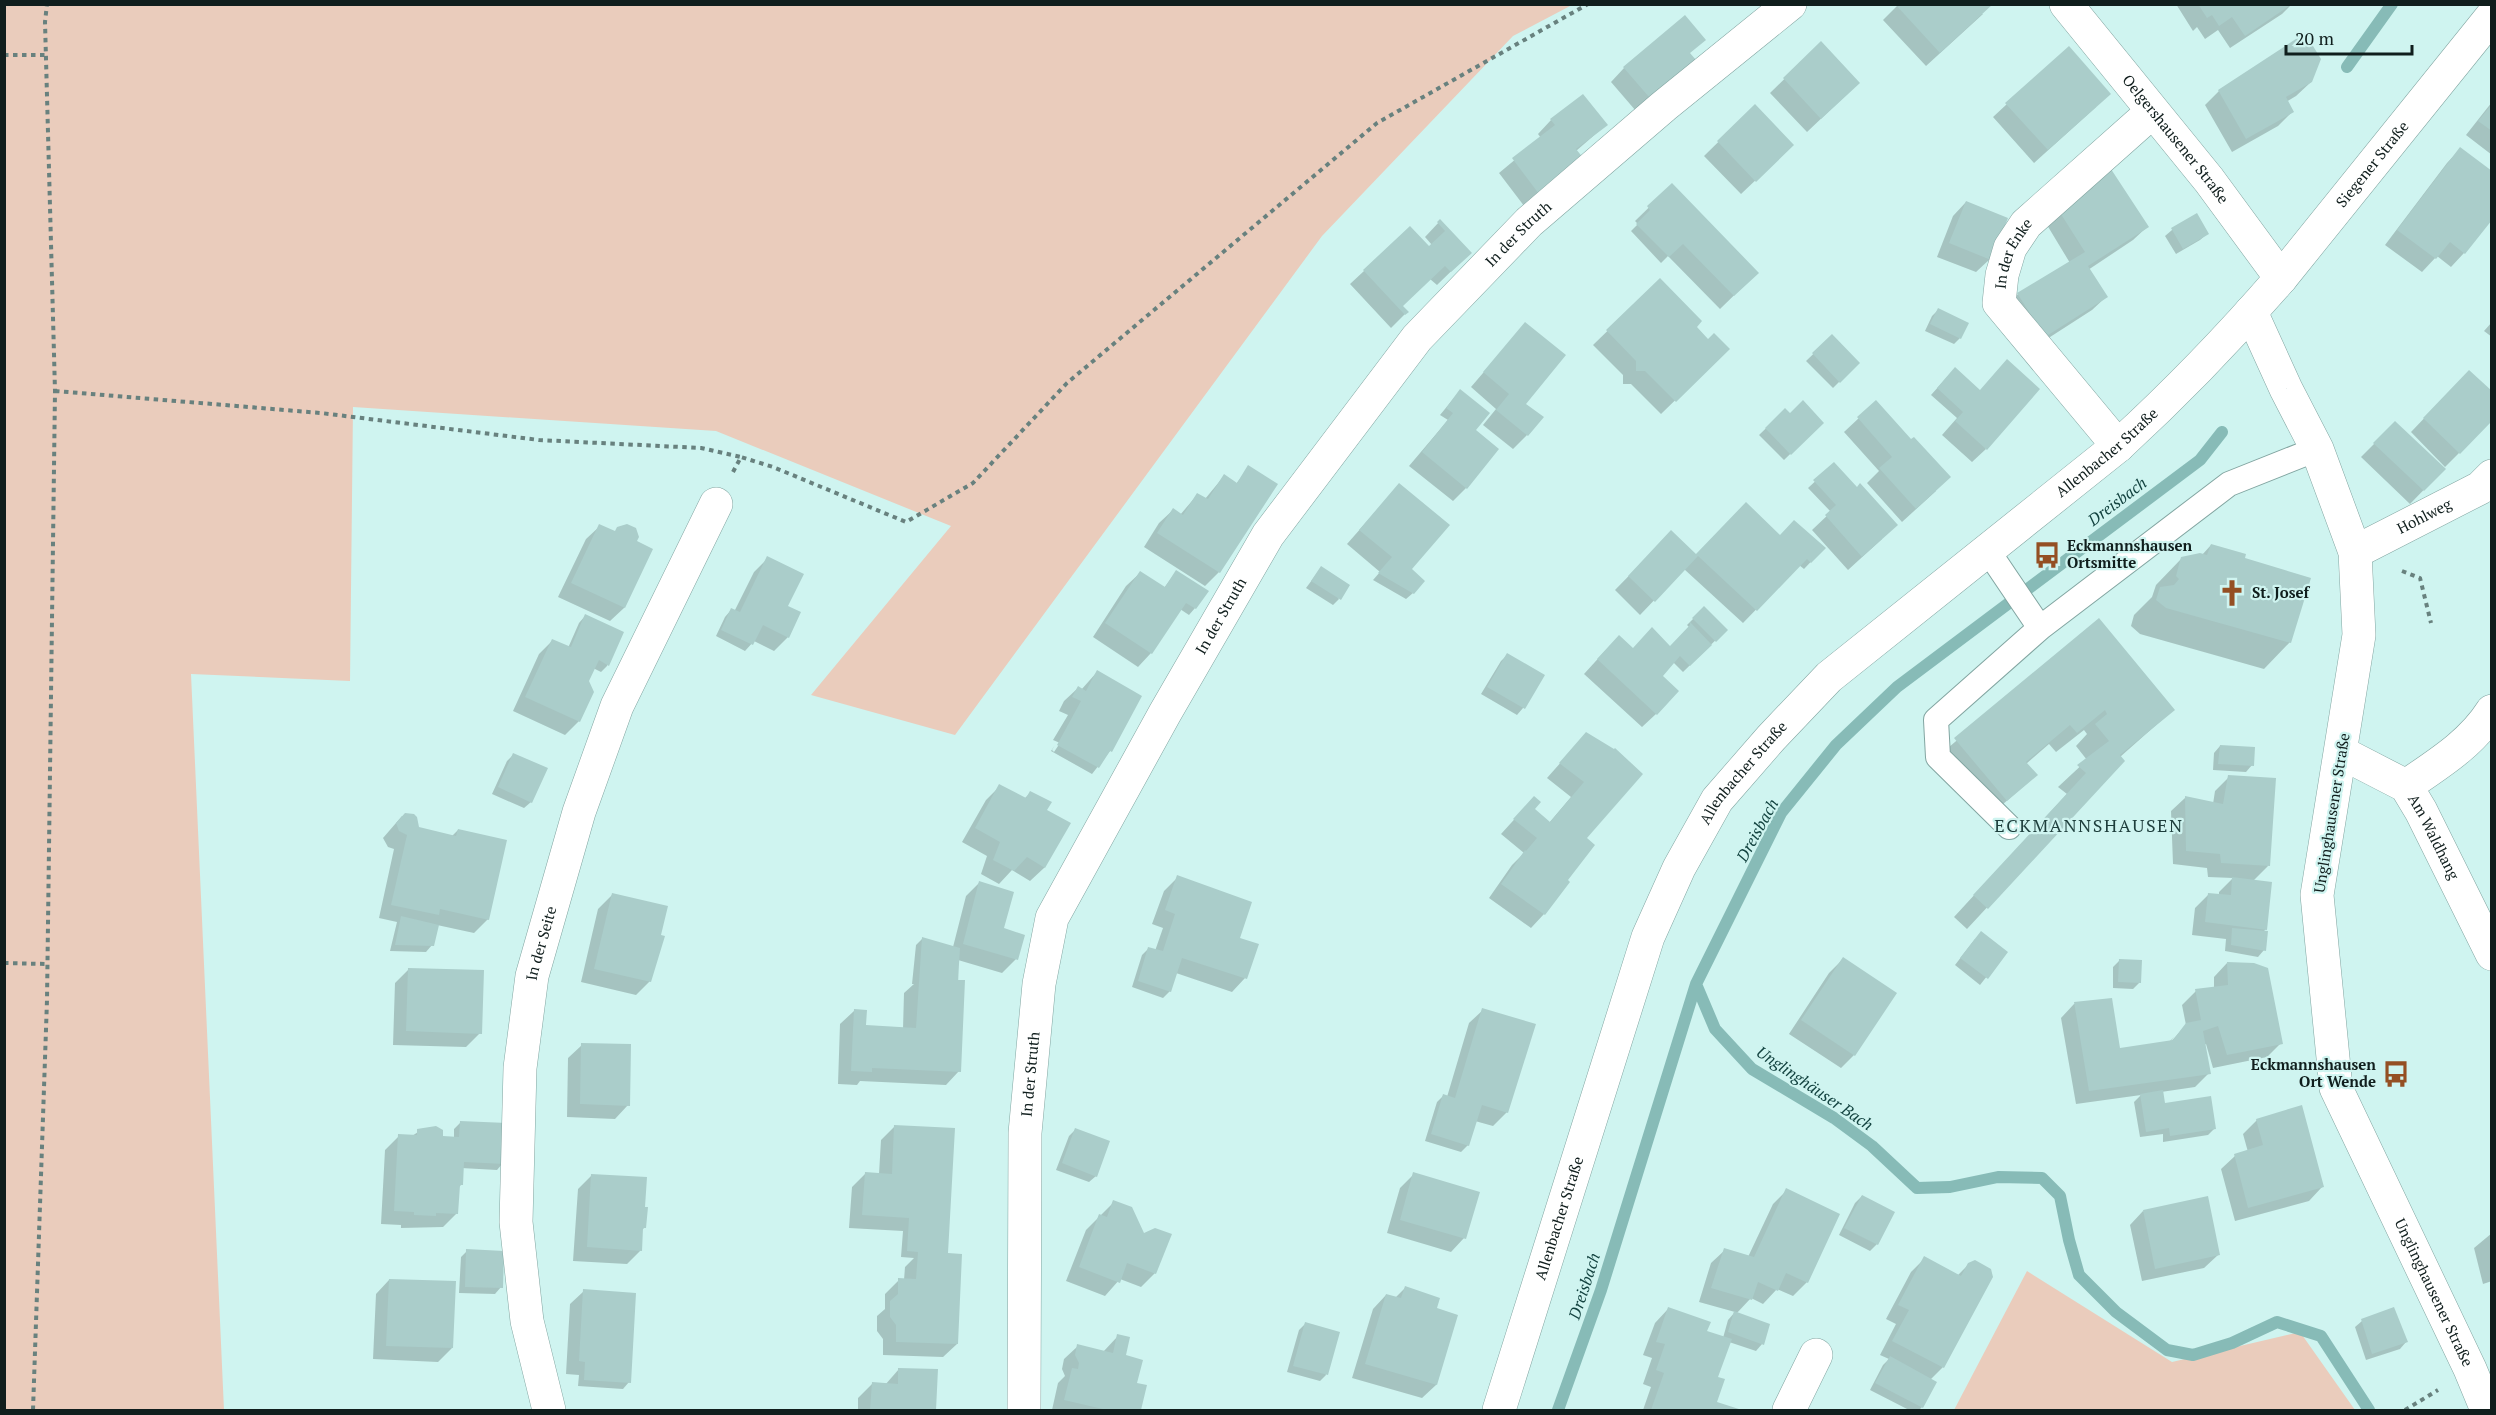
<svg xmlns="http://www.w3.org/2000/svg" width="2496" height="1415" font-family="'PT Serif',serif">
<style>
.green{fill:#eaccbc}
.shadow{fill:#0003}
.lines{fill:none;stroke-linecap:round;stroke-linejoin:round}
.stream{stroke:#87bbb7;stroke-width:12}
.building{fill:#aacdca}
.lane-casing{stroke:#82a5a1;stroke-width:26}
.street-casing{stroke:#82a5a1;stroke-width:34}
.secondary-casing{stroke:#82a5a1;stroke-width:34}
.path{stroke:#68817e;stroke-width:4;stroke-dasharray:4.5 4.5;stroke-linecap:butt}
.lane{stroke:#fff;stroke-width:24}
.street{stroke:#fff;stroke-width:33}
.secondary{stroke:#fff;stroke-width:33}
.labels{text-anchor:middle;stroke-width:4.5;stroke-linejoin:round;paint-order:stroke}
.street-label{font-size:15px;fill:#101e1d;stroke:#cff4f0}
.poi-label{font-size:15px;font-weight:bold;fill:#101e1d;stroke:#cff4f0;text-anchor:start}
.water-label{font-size:16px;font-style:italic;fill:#134340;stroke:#cff4f0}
.quarter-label{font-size:18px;letter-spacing:1.5px;fill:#1e3e3c;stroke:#cff4f0}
</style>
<rect width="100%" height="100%" fill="#cff4f0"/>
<path class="green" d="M5,4H1572V5L1513,36L1322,236L955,735L811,695L951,526L716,431L353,407L350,681L191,674L224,1410H5Z
M2027,1271L2172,1362L2300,1332L2355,1410H1954Z"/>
<path class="shadow" d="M1899,4L1983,14L1926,66L1883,20Z
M2176,4H2292L2282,14L2230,48L2218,30L2205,39L2197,27L2193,31Z
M2304,35L2311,82L2296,96L2286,102L2292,112L2278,126L2232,152L2205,105L2219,91Z
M1821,43L1845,96L1807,132L1770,93Z
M1689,54L1642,118L1611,82L1624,68Z
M2492,102V155L2466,135Z
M2007,104L2096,107L2034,163L1993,117Z
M1755,106L1779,158L1741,194L1704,156Z
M1551,120L1606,125L1576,151L1528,211L1499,173L1541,138L1538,134Z
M2460,149L2464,253L2451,267L2437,256L2422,272L2385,245L2447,163Z
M2089,181L2147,227L2133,240L2088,270L2106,297L2092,310L2047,339L2004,308L2018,294L2070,263L2047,225Z
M1672,185L1757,273L1720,309L1668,256L1661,263L1631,231L1638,224L1635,221Z
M1966,202L1990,259L1976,272L1937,257L1953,216Z
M2196,215L2207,234L2200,240L2176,254L2165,236L2172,230Z
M1440,221L1470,253L1437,285L1430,279L1401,306L1407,312L1391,328L1350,284L1364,271L1429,249L1432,245L1425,237Z
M1660,280L1695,327L1708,341L1728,349L1661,414L1631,384H1623V375L1593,345Z
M1938,310L1960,338L1954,344L1925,331L1932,316Z
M2492,322V337L2484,331Z
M1525,324L1524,404L1527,435L1513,449L1483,425L1496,409L1471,387Z
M1832,336L1858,363L1833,388L1806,361Z
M1948,376L1986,449L1972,462L1942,435L1957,418L1931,395Z
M2455,386L2459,453L2445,467L2411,432Z
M1454,398L1474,430L1466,488L1453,501L1409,466L1448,420L1440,415Z
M1876,402L1936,491L1902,522L1867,483L1879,471L1844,432Z
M1785,410L1790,415L1822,423L1784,460L1759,435Z
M2395,423L2444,469L2410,504L2361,457Z
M1834,464L1882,539L1848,570L1812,530L1831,512L1808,488Z
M1249,467L1219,572L1205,586L1144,547L1159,523L1173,510L1180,515L1197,495L1205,499L1224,476L1236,484Z
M1399,485L1413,593L1406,599L1373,580L1380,572L1347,544Z
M600,526L651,550L624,608L610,621L558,597L586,539Z
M1780,536L1824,548L1804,569L1799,565L1743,623L1684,569L1640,615L1615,590L1658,546L1696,556Z
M2211,545L2243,559L2290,642L2264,669L2140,634L2131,626L2134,615L2152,597L2156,585L2182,558L2202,555Z
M768,558L786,606L788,637L774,651L754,641L745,651L716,636L725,617L731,610L734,612L754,572Z
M1321,568L1339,599L1333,605L1306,588Z
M1176,572L1195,608L1189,615L1180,609L1151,653L1138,667L1093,637L1126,586L1140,573L1164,588Z
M1704,608L1726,630L1683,672L1673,662L1661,676L1656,714L1642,727L1584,674L1605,651L1670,648L1690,628L1687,625Z
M585,616L622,633L607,666L601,672L593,668L587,681L579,721L565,735L513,711L539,654L552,641L568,648L579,623Z
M2099,620L2173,710L2120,757L2123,761L1967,929L1954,917L2067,794L2058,787L2087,760L2076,746L2087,734L2084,730L2056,752L2049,744L2026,764L2036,775L1993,813L1942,753Z
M1507,655L1543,676L1523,708L1517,715L1481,694L1501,661Z
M1097,672L1110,751L1092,774L1051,751L1055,745L1052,750L1054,752L1060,743L1053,740L1068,715L1059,711L1064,701L1078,688L1081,690Z
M1586,734L1585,838L1566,880L1544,914L1531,928L1489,898L1512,865L1524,853L1501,834L1521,812L1533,809L1549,823L1571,797L1547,778Z
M2220,746L2252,765L2246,772L2213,770L2214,753Z
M513,755L531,802L524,808L492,794L507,761Z
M2229,777L2268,866L2253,881L2266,929L2263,932L2264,950L2258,957L2225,951L2226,939L2192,935L2195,908L2209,894L2219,895V892L2233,878L2208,877L2207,868L2173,864L2171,811L2185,798L2213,804L2215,791Z
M1000,786L1024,799L1030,793L1045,811L1069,824L1044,868L1030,881L1012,870L999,884L981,874L987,856L962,842L986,800Z
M402,816H413L417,829L452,836L458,830L488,919L474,933L437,925L432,945L426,952L390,951L397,922L379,918L394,849L388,847L383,838Z
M1178,877L1238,939L1245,978L1232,992L1176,973L1170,991L1163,998L1132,987L1142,955L1149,948L1155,951L1163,928L1152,924L1164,891Z
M979,883L1016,959L1002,973L958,960L959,1071L946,1085L860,1081L857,1085L838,1084L840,1024L854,1011L864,1027L903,1029L904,993L914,984H912L916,945L922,939L953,947L966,896Z
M612,895L650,981L636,995L581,982L598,909Z
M1975,939L2006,952L1980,985L1955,965Z
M1843,959L1854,1055L1841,1068L1789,1034L1829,973Z
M2119,961L2140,982L2133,989L2113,988V967Z
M2227,963L2281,1043L2267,1057L2213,1068L2206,1044L2204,1045L2209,1073L2195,1087L2161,1092L2164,1104L2215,1128L2208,1135L2163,1142V1134L2140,1137L2134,1102L2141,1095L2076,1104L2061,1018L2074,1004L2110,999L2119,1049L2169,1042L2174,1037L2168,1045L2186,1025L2182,1005L2196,991L2214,988V977Z
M409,969L480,1033L466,1047L393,1045L395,983Z
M1483,1010L1507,1112L1493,1126L1475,1121L1468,1145L1461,1152L1425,1141L1437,1102L1443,1096L1447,1097L1469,1023Z
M582,1045L628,1105L615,1119L567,1117L568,1058Z
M2257,1120L2322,1187L2309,1201L2235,1221L2221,1169L2235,1156L2248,1152L2243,1134Z
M461,1122L503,1163L497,1170L461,1168L462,1184L458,1188L457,1213L443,1227L401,1228V1225L381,1224L385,1150L399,1136H412L424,1128H435L442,1138H454V1129Z
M895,1126L946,1254L957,1344L943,1357L883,1355V1339L877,1331V1316L885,1309V1294L899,1280H904L905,1267L914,1258L901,1257L903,1231L849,1228L852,1187L866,1173L879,1174L881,1140Z
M1075,1130L1096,1176L1089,1182L1056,1170L1069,1136Z
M1414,1174L1464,1238L1451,1252L1387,1233L1400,1188Z
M592,1175L643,1208L645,1227L642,1230L641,1250L627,1264L573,1261L578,1189Z
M1787,1190L1807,1282L1793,1296L1777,1289L1763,1304L1751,1298L1736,1314L1768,1325L1762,1344L1756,1351L1729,1342L1717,1378L1716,1403L1738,1410H1643L1651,1387L1643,1384L1652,1358L1643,1355L1655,1323L1668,1309L1705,1332L1723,1338L1728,1320L1735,1312L1699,1302L1711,1263L1725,1250L1748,1257L1773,1204Z
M1862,1196L1877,1244L1870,1251L1839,1235L1855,1203Z
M1114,1202L1155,1273L1141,1287L1120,1279L1105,1296L1066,1281L1086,1230Z
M2143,1211L2218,1255L2204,1268L2142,1281L2130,1225Z
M2492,1233V1281L2483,1284L2474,1248Z
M467,1251L501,1287L495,1294L459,1293L461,1257Z
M1925,1258L1958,1275L1969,1264L1943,1367L1930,1380L1922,1407L1919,1410H1909L1870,1390L1883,1365L1889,1359L1880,1355L1896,1324L1886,1319L1911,1272Z
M389,1280L452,1348L438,1362L373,1359L376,1294Z
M1405,1288L1435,1309L1436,1385L1422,1398L1352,1378L1373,1309L1386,1295L1395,1298Z
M584,1291L629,1382L623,1389L578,1386L579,1375L566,1374L570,1304Z
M2362,1321L2406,1342L2400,1349L2366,1360L2355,1327Z
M1306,1323L1326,1375L1320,1381L1287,1372L1299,1330Z
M1118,1336L1135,1384L1145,1386L1139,1410H1052L1058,1383L1065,1376L1062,1369L1064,1359L1078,1346L1103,1352Z
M899,1369L936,1371L934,1410H858V1398L872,1384L885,1385Z"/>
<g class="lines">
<path class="stream" d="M2347,67L2392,4
M1696,984L1715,1029L1752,1069L1834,1118L1872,1146L1917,1188L1950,1187L1998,1177L2042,1178L2060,1196L2069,1240L2079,1275L2116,1312L2167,1350L2193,1355L2232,1343L2277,1322L2321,1336L2369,1410
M1558,1410L1601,1290L1696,984L1781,813L1836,745L1897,687L2200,460L2222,432"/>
</g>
<path class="building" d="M1895,4H1993L1940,53Z
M2198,4H2292L2245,36L2232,17L2219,26L2212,15L2207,18Z
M1685,15L1706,40L1690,53L1702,67L1656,105L1623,67Z
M2305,33L2321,59L2312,82L2286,97L2294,112L2246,139L2218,90Z
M1821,41L1860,83L1821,119L1783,78Z
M2069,46L2111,94L2048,150L2005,103Z
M1583,94L1608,125L1576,149L1588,164L1542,198L1512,158L1555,125L1550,119Z
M1755,104L1794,145L1756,182L1717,141Z
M2492,104V131L2478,121Z
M2460,147L2492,171V220L2465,254L2450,242L2436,259L2397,230Z
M2109,166L2149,227L2088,266L2108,297L2045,337L2017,293L2085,252L2059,211L2093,188L2088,179Z
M1672,183L1759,273L1734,296L1683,244L1669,257L1636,224L1650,210L1647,206Z
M1966,201L2008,218L1991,260L1949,243Z
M2197,213L2209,234L2183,249L2171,228Z
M1440,219L1472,253L1451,272L1445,266L1403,306L1409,312L1405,315L1363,270L1410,226L1429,246L1445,231L1437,222Z
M1660,278L1702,321L1697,327L1708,339L1714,333L1730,349L1676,402L1645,371H1636V361L1606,330Z
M1938,308L1969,323L1961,339L1930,324Z
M1525,322L1566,355L1526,404L1544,417L1528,436L1496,410L1509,394L1483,372Z
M1832,334L1860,363L1840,383L1812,353Z
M2007,359L2040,389L1987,450L1955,421L1963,412L1937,388L1955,367L1980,390Z
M2469,370L2492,391V421L2460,454L2423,418Z
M1460,389L1490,413L1476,430L1499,449L1467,489L1422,452L1453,413L1446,408Z
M1803,400L1824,423L1791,455L1765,428L1785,408L1790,413Z
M1876,400L1911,439L1914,437L1951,477L1916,509L1879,468L1892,457L1857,417Z
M2395,421L2446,469L2424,491L2373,443Z
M1834,462L1857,487L1860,483L1898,525L1862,557L1825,515L1836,505L1813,480Z
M1248,465L1278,484L1220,573L1157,533L1173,508L1183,515L1197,493L1208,499L1224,474L1237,483Z
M1399,483L1450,525L1412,569L1425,581L1414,594L1378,573L1392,557L1359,530Z
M1746,502L1780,535L1794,520L1826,548L1811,563L1807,559L1757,611L1698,556L1655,602L1628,576L1671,530L1696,554Z
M599,524L615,531L617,527L627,524L636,528L639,537L637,541L653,549L625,608L571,583Z
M2211,544L2246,554L2245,558L2311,578L2291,643L2166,608L2156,600L2160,587L2174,585L2179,579L2176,576L2181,557L2200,553L2207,555Z
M767,556L804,574L788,606L801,612L789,638L763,625L753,645L721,630L731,608L740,612Z
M1321,566L1350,585L1341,600L1311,581Z
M1176,570L1209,591L1196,609L1186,603L1152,654L1105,623L1140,571L1165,587Z
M1704,606L1728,630L1716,642L1692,618Z
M585,614L624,632L609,666L599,660L589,681L594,692L580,722L525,697L552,639L571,647Z
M2099,618L2175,710L2120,755L2125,761L1988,909L1973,895L2086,773L2077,765L2109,741L2095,724L2107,714L2105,710L2077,733L2070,725L2026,762L2038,775L2007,801L1954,738Z
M1690,622L1712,645L1690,666L1680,656L1663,676L1679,691L1657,715L1597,659L1619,635L1633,648L1652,627L1670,646L1690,625Z
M1507,653L1545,675L1525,709L1487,687Z
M1097,670L1142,696L1112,752L1110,751L1099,768L1057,745L1081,701L1072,697L1078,686L1086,691Z
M1586,732L1614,749L1615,748L1643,774L1587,838L1595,845L1568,880L1570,882L1545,915L1501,884L1525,850L1526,851L1537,838L1513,819L1534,796L1541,802L1535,809L1550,822L1584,782L1559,763Z
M2220,745L2255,747L2254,766L2218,764Z
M513,753L548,768L532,803L498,787Z
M2228,775L2276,778L2270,866L2221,863L2220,854L2186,851L2185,796L2223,804Z
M999,784L1026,798L1030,791L1052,802L1047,810L1071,823L1045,868L1027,857L1014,871L993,860L1000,842L975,828Z
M405,813L414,814L417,817L419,827L456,836L458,829L507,840L489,920L440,909L439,915L391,905L407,835L399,831L396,823Z
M1177,875L1252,902L1240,938L1259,944L1247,979L1182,958L1171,992L1138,981L1148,947L1163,951L1175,914L1165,910Z
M2232,877L2272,882L2267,930L2205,922L2208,893L2231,895Z
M979,881L1014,892L1004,928L1025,935L1018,960L963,944Z
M612,893L668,906L661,935L665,936L651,982L594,969Z
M401,916L439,925L434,946L395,945Z
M2232,928L2268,931L2266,951L2231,945Z
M1981,931L2008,952L1988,979L1960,958Z
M922,937L960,948L958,980H965L961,1072L872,1068V1072L851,1071L854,1009L867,1010L866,1025L916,1028Z
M1843,957L1897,993L1855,1056L1801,1020Z
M2119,959L2142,960L2141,983L2118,982Z
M2227,962L2254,963L2268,968L2283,1044L2227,1055L2218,1026L2203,1031L2211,1074L2089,1091L2074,1002L2112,998L2120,1048L2173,1040L2186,1023L2201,1020L2195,989L2228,985Z
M408,968L484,970L482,1034L406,1031Z
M1482,1008L1536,1024L1508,1113L1482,1105L1469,1146L1431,1134L1443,1094L1455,1098Z
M581,1043L631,1044L630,1106L580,1104Z
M2163,1090L2165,1103L2211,1096L2216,1129L2170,1136L2169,1128L2146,1132L2140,1094Z
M2302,1105L2324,1187L2248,1208L2234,1154L2263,1145L2256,1119Z
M460,1121L507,1123L505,1164L464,1162L463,1185H460L458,1214L436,1213V1216L414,1215V1212L394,1211L398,1134L417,1135V1129L436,1126L443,1130V1136L459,1137Z
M894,1125L955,1128L948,1253L962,1254L958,1344L896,1342V1325L890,1317V1301L898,1294V1278L916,1279L918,1252L907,1251L909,1218L862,1215L865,1172L892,1174Z
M1075,1128L1110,1141L1097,1177L1062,1163Z
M1413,1172L1480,1192L1466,1239L1400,1220Z
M591,1174L647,1177L645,1207H648L646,1228H643L642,1251L587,1247Z
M1786,1188L1840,1214L1808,1283L1786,1273L1778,1291L1758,1282L1752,1300L1711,1288L1724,1248L1754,1257Z
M1862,1195L1895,1212L1878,1245L1844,1228Z
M2208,1196L2220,1255L2155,1269L2143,1210Z
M1113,1200L1132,1207L1144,1233L1155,1228L1172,1234L1156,1274L1127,1263L1120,1283L1079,1267L1099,1214L1107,1217Z
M466,1249L504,1251L503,1288L465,1287Z
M1924,1256L1961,1276L1968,1263L1975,1260L1991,1269L1993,1277L1944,1368L1892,1341L1909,1310L1898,1305Z
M389,1279L456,1281L453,1348L386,1346Z
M1405,1286L1440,1298L1437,1308L1458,1315L1437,1385L1365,1364L1386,1294L1401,1298Z
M583,1289L636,1293L631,1383L584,1380L585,1362L579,1361Z
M1668,1307L1711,1322L1707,1331L1732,1339L1718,1377L1725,1379L1717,1402L1742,1410H1651L1664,1373L1656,1370L1665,1344L1656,1342Z
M2394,1307L2408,1342L2372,1354L2361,1319Z
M1734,1311L1770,1324L1764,1345L1728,1332Z
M1305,1322L1340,1332L1328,1375L1293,1366Z
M1117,1334L1130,1337L1126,1355L1143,1360L1137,1383L1147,1385L1141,1410H1107L1064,1400L1072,1368L1078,1369L1079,1363L1075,1355L1077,1344L1113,1353Z
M1890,1356L1937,1382L1923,1408L1875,1383Z
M898,1368L938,1369L936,1410H870L872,1382L898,1384Z"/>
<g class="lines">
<defs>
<path id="lane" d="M1988,551L2040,628
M2009,827L1938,757L1936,720L2040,628L2229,484L2317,449"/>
<g id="street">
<path id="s1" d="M2066,4L2209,180L2281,278"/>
<path id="s2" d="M2118,446L1999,303L2002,275L2010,248L2026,224L2152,112"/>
<path id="s3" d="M2355,552L2480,488L2492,476"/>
<path id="s4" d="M2342,753L2406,786L2421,811L2492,954"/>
<path d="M2406,786C2438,764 2471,744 2492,711"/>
<path id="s5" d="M549,1410L527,1321L516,1222L520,1068L532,976L579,812L617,706L716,504"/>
<path id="s6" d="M1024,1410L1025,1133L1039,984L1052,918L1165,713L1268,535L1417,338L1529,222L1664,106L1790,4"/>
<path d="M1789,1410L1816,1355"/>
</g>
<g id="secondary">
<path id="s7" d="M2251,312L2286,389L2317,449L2355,552L2359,635L2317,895L2336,1088L2470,1369L2487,1410"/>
<path id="s8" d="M1499,1410L1648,937L1679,868L1717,800L1771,738L1829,677L2118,446C2176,393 2230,337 2281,278L2492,16"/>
</g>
</defs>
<use href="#lane" class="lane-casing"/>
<use href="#street" class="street-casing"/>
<use href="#secondary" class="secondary-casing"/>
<path class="path" d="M4,55H46
M55,391L321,413L539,440L701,448L741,457
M733,472L741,457L773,467L906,522L973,483L1067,383L1377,123L1588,4
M2402,571L2420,578L2431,623
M4,963L47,964
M33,1410L47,1000L55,391L45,22L47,4
M2405,1410L2438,1390"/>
<use href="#lane" class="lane"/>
<use href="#street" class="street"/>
<use href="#secondary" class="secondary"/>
</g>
<defs>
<symbol id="bus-bare" viewBox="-9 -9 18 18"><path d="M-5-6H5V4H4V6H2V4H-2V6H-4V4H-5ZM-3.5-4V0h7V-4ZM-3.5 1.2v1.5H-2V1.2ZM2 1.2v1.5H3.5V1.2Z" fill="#944f23" stroke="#cff4f0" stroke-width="2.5" paint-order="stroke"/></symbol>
<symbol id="church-bare" viewBox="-9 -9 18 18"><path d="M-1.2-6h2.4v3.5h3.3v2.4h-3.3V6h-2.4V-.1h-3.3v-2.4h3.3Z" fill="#944f23" stroke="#cff4f0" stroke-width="2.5" paint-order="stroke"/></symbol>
</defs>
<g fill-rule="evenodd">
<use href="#bus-bare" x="2028" y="536" width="38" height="38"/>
<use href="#church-bare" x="2213" y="574" width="38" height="38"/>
<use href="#bus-bare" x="2377" y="1055" width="38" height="38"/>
</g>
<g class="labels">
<g class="street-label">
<text dy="5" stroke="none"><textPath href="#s1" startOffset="174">Oelgershausener Straße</textPath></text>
<text dy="5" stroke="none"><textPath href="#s8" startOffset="1566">Siegener Straße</textPath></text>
<text dy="5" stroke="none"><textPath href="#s6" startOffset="1326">In der Struth</textPath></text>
<text dy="5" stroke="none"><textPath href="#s2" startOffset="238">In der Enke</textPath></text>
<text dy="5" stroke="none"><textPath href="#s8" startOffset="1173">Allenbacher Straße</textPath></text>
<text dy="5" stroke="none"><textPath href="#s3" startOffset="78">Hohlweg</textPath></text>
<text dy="5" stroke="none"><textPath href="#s6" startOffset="840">In der Struth</textPath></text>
<text dy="5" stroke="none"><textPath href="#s8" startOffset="687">Allenbacher Straße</textPath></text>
<text transform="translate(2332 813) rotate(-81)" y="5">Unglinghausener Straße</text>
<text dy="5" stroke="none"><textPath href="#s4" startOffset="130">Am Waldhang</textPath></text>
<text dy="5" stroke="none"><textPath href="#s5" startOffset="472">In der Seite</textPath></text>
<text dy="5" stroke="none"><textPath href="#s6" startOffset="336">In der Struth</textPath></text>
<text dy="5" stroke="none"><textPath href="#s8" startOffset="201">Allenbacher Straße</textPath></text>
<text dy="5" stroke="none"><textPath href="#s7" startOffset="1029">Unglinghausener Straße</textPath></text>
</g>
<g class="poi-label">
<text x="2067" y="551">Eckmannshausen<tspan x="2067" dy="17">Ortsmitte</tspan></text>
<text x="2252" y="598">St. Josef</text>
<text x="2376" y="1070" text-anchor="end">Eckmannshausen<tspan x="2376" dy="17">Ort Wende</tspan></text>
</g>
<g class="water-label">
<text transform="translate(2117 501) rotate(-37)" y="6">Dreisbach</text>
<text transform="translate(1757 830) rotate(-61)" y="6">Dreisbach</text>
<text transform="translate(1815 1088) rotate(34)" y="6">Unglinghäuser Bach</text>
<text transform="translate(1584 1286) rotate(-72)" y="6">Dreisbach</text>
</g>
<g class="quarter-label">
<text x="2089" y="832">ECKMANNSHAUSEN</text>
</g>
</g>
<rect width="2496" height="1415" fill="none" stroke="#101e1d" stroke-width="12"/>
<path d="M2286 45v9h126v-9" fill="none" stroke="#101e1d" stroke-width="3"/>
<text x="2295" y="45" font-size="18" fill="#101e1d" stroke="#cff4f0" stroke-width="4.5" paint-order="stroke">20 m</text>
</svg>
